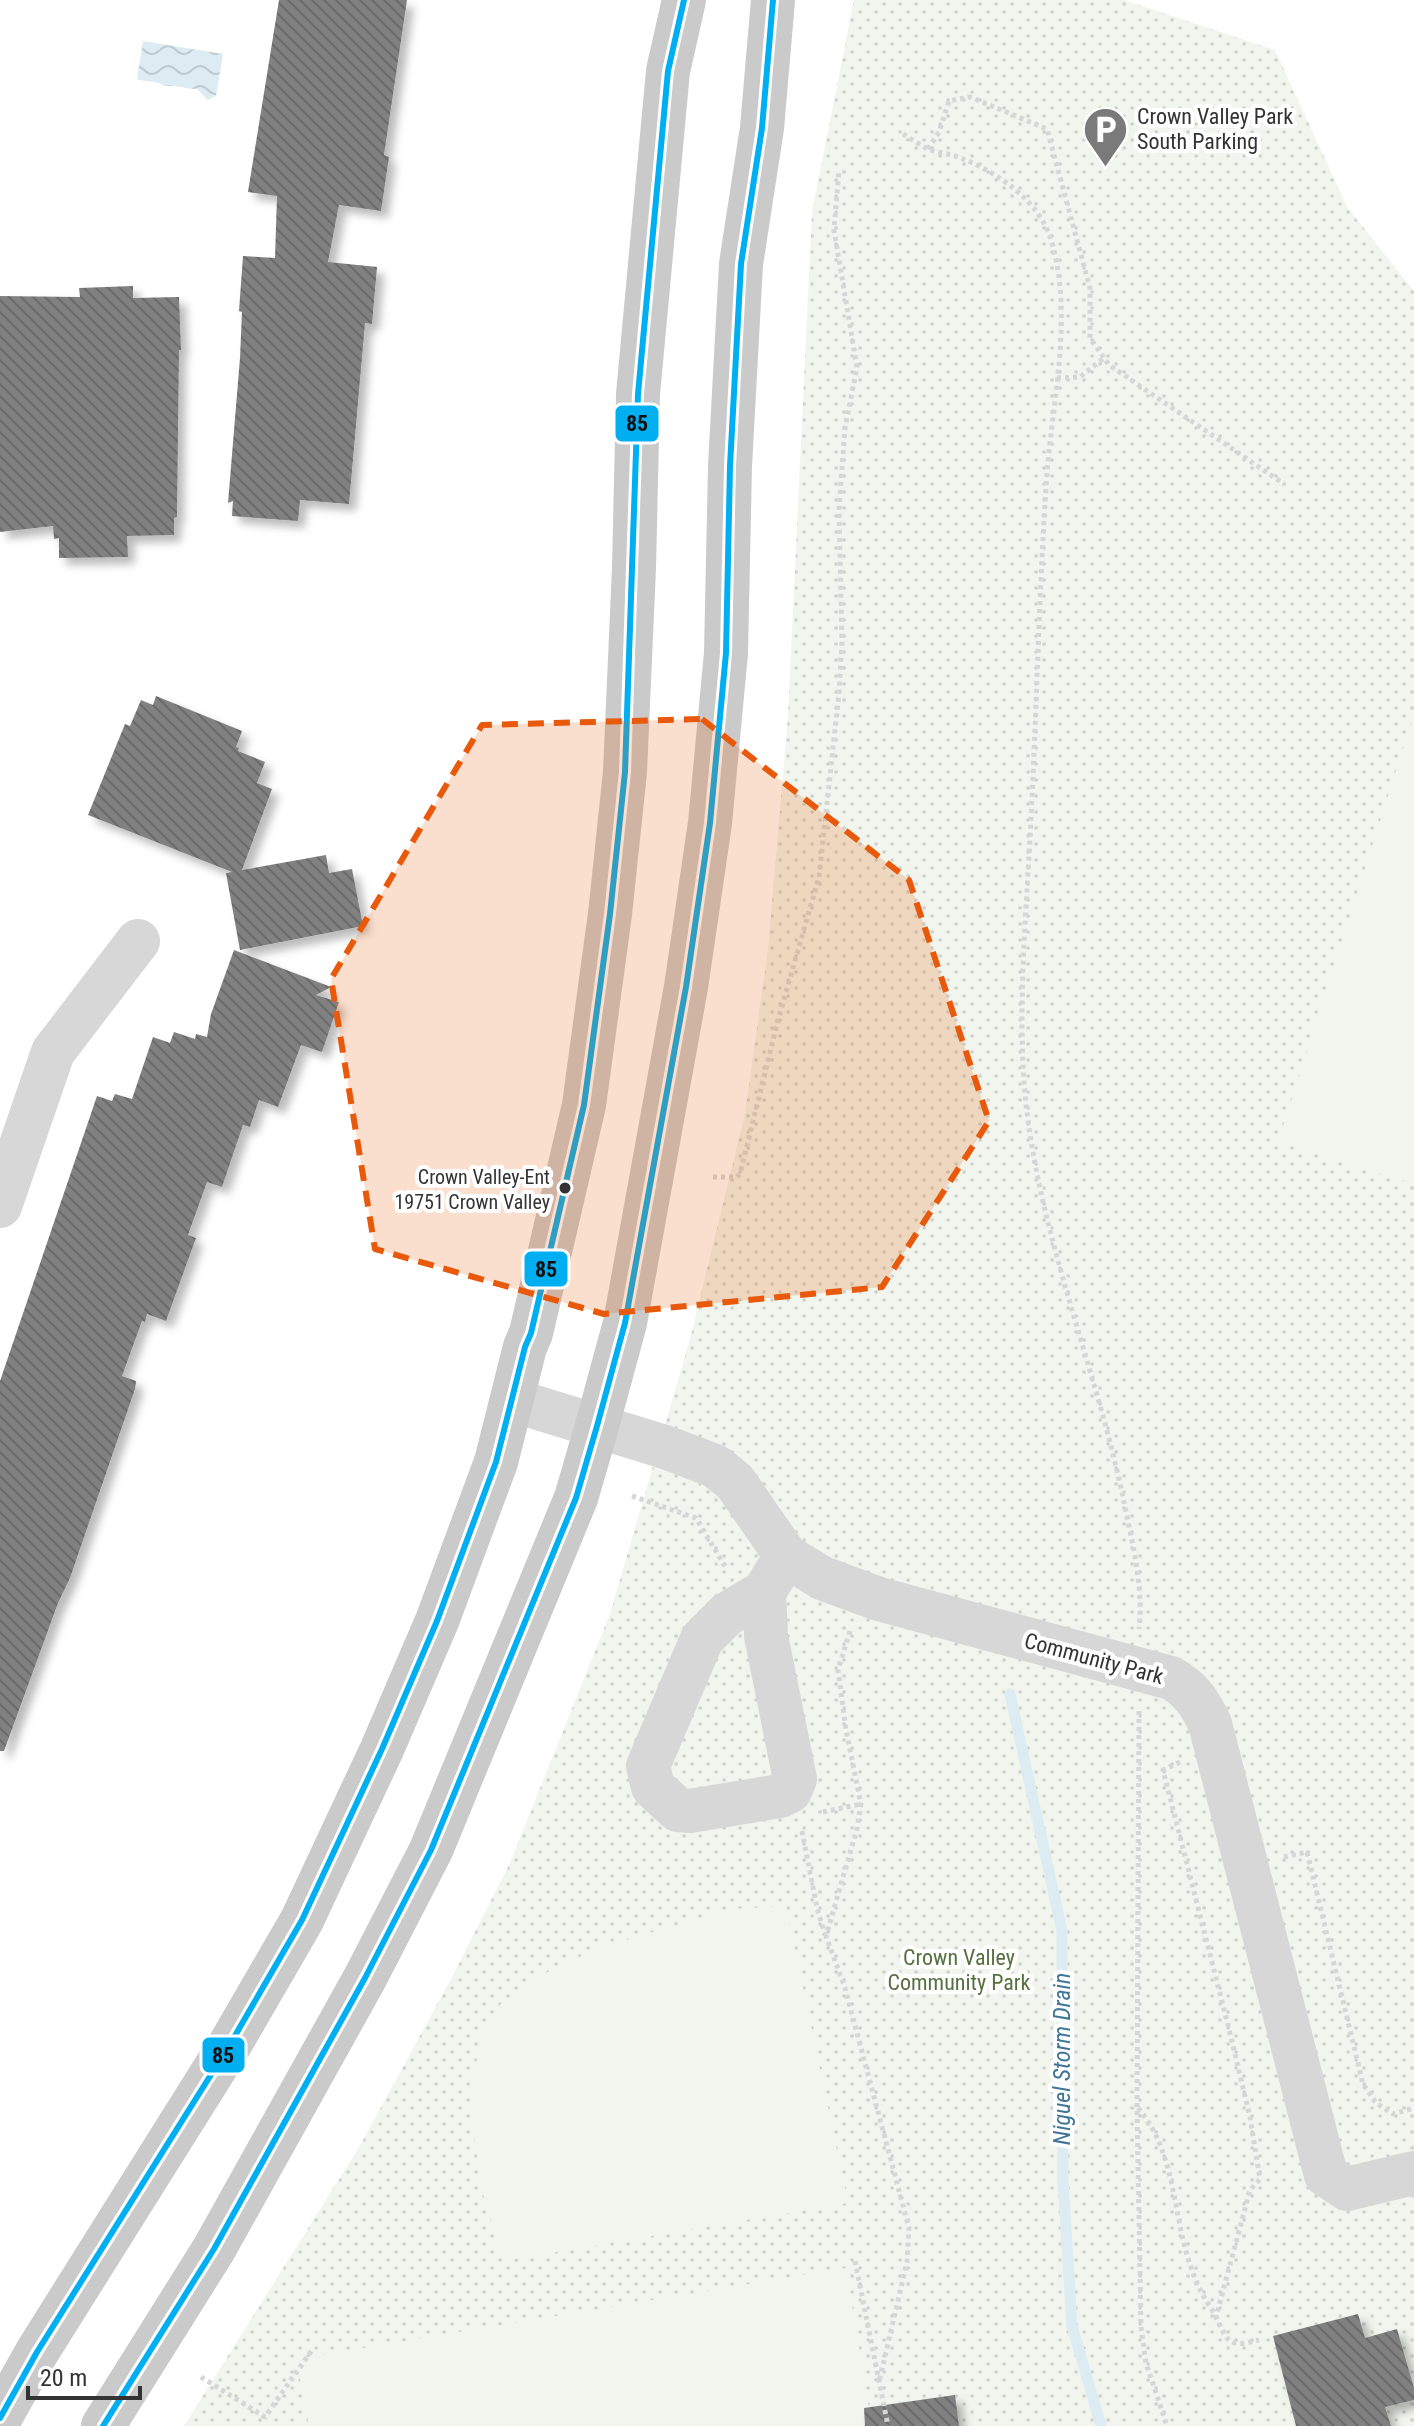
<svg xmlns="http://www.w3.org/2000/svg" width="1414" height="2426" font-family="'Roboto Condensed',sans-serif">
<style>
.park{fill:url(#park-dots)}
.pitch{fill:#f1f5ed}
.water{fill:url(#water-waves)}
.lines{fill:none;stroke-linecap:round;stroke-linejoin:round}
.stream{stroke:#ddebf3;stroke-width:11}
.building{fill:url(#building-back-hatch);filter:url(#shadow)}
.path{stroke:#d6d6d6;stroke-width:5;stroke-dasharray:4 4;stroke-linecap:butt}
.minor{stroke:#d7d7d7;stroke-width:44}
.major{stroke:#cacaca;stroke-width:44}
.bus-1-casing{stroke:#fff;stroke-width:12}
.bus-1{stroke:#00aff2;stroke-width:6}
.marked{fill:#e8590c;fill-opacity:0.2;stroke:#e8590c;stroke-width:6;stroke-dasharray:16 10;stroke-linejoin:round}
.bus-dot{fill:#333;stroke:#fff;stroke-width:3}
.labels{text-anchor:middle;stroke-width:8;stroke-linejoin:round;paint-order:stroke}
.bus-label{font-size:20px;fill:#333;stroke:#fff;text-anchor:end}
.poi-label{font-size:22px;fill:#333;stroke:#fff;text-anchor:start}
.street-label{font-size:22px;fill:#333;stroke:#fff}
.park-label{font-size:22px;fill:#56703f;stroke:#fff}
.water-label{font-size:24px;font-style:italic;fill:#3f7597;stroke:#fff}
.line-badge{stroke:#fff;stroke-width:3}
.pale-badge-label{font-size:22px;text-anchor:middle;font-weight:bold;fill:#111}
</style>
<defs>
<pattern id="park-dots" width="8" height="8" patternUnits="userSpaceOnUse" patternTransform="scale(2)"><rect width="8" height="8" fill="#f1f5ed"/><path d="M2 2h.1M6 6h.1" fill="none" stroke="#cfd2cc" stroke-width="1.8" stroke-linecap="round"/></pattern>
<pattern id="water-waves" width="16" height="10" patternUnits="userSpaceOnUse" patternTransform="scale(2)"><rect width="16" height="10" fill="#ddebf3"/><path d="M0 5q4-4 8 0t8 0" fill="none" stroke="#becad1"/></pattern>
<pattern id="building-back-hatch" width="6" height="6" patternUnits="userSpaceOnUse" patternTransform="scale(2)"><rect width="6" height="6" fill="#818181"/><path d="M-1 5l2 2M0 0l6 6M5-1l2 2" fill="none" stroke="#6a6a6a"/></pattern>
<filter id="shadow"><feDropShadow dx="7" dy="7" stdDeviation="4" flood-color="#0004"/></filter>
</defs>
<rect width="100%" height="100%" fill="#fff"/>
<path class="park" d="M854,0H1124L1275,50L1347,207L1414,291V2426H184L361,2144L452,1977L510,1863L610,1614L690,1339L745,1114L768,950L788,716L812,212Z"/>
<path class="pitch" d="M1414,714V1184L1278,1142Z
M786,1906L848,2203L503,2261L483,2194L475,2144L471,2092L481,2037L496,2008L533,1979L598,1948L731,1909Z
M846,2268L872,2426H309L296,2359Z"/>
<path class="water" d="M143,41L223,54L216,96L208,100L197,89C185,89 176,85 164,86C154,79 147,83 137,79Z"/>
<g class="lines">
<path class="stream" d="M1010,1694L1062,1931L1063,2181L1072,2326L1101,2426"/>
</g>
<path class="building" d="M279,0H407L384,155L389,157L381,211L339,205L328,262L377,267L372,324L365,323L349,504L300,500L298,521L232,516L233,501L228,503L240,358L242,312L239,311L243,256L275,258L277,196L248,192Z
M133,286V298L179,297L181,350H179L177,517L174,518V535L127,536L128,557L59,558V538L54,539L53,526L0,532V296L80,297L79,288Z
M156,696L242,731L236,747L239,748L238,751L265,762L257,783L272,789L242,870L326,855L329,873L352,869L363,926L240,950L226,873L232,872L88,815L125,724L130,726L141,700L153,705Z
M234,950L331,987L316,995L339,1002L322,1052L301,1045L278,1107L259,1100L250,1127L243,1125L222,1187L207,1182L188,1235L196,1238L166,1321L147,1314L145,1322L142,1321L122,1376L136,1381L135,1389L70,1578L58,1603L4,1751H0V1381L97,1096L112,1101L115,1094L132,1099L153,1037L170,1043L174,1032L195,1039L196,1034L207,1037L211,1014Z
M1358,2314L1365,2338L1397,2329L1414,2388V2400L1385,2407L1391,2426H1296L1273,2336Z
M955,2395L959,2426H865L864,2408Z"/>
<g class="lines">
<path class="path" d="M903,134C912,139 921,146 930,150C940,153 951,154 961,158C999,173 1041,202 1052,243C1073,317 1053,398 1047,473C1039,588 1037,703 1031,818C1027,905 1018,994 1024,1082C1035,1227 1095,1361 1124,1502C1132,1542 1144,1588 1139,1629
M928,149L939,132L949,101L970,97L1047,129L1090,288V338L1109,365L1284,484
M1057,378L1080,377L1104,358
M713,1177H737L740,1174L778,1020L819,877L839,693L842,642L839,509L845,428L857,367L834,230L839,170
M632,1496L696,1518L726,1568
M850,1631L838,1670L846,1730L861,1804L857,1829L826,1936L845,1988L909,2228L907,2262L879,2382
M1139,1711L1137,2108L1141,2327L1146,2363L1167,2426
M1180,1762L1163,1770L1230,2033L1250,2117L1260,2179L1250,2190L1216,2317
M823,1812L861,1804
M802,1831L817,1908L825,1935
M1284,1857L1307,1852L1363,2084L1376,2103L1393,2114L1414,2108
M1138,2108C1177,2153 1172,2217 1192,2270C1197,2286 1205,2299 1214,2313C1218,2321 1223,2334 1229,2340C1238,2347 1249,2342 1259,2340
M855,2261L888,2426
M201,2377L265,2417L312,2350"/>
<path class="minor" d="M0,1206L53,1052L138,941
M512,1400L665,1447L715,1466L735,1482L786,1556L822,1578L879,1599L1171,1678C1192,1690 1200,1703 1210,1724L1326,2175L1347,2189L1414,2173
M764,1592L766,1636L795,1779L790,1791L780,1796L690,1811L678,1810L653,1787L648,1766L702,1639L727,1614L764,1592L786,1556"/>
<path class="major" d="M0,2418L37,2352L229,2046L302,1920L382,1749L437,1621L496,1462L525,1347L531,1333L584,1105L610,914L625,772L634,568L638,394L668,71L684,0
M103,2426L214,2249L365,1978L431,1850L576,1498L597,1426L625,1323L686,987L710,823L726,653L730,466L741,264L762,128L773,0"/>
<defs>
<path id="bus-1" d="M0,2418L37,2352L229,2046L302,1920L382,1749L437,1621L496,1462L525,1347L531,1333L584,1105L610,914L625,772L638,394L668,71L684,0
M103,2426L214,2249L365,1978L431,1850L576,1498L597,1426L625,1323L686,987L710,823L726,653L730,466L741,264L762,128L773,0"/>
</defs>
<use href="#bus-1" class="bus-1-casing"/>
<use href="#bus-1" class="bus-1"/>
</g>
<path class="marked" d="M702,719L909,880L989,1121L882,1287L604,1314L375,1249L331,979L482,725Z"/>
<defs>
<symbol id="parking-pin" viewBox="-11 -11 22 30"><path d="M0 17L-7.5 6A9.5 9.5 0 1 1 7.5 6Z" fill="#7a7a7a" stroke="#fff"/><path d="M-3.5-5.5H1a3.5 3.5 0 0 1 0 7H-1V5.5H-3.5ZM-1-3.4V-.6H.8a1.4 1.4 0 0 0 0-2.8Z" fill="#fff"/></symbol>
</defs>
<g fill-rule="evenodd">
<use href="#parking-pin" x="1080" y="104" width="51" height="69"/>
</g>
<circle class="bus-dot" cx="565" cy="1188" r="7"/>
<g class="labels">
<g class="bus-label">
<text x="550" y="1184">Crown Valley-Ent<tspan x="550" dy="25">19751 Crown Valley</tspan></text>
</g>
<g class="poi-label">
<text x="1137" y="124">Crown Valley Park<tspan x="1137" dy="25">South Parking</tspan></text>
</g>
<g class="street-label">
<text transform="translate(1094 1658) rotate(15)" y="8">Community Park</text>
</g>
<g class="park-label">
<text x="959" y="1965">Crown Valley<tspan x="959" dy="25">Community Park</tspan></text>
</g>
<g class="water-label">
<text transform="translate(1062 2059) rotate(-90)" y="8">Niguel Storm Drain</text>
</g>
</g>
<g class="line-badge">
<rect x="614" y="404" width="46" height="39" rx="8" fill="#00aff2"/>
<rect x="523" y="1250" width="46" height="38" rx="8" fill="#00aff2"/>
<rect x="201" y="2036" width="45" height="38" rx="8" fill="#00aff2"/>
</g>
<g class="pale-badge-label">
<text x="637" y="431">85</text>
<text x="546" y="1277">85</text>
<text x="223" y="2063">85</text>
</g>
<path d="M28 2386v12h112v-12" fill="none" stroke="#333333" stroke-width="4"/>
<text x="40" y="2386" font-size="24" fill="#333333" stroke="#ffffff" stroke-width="6" paint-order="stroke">20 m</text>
</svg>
